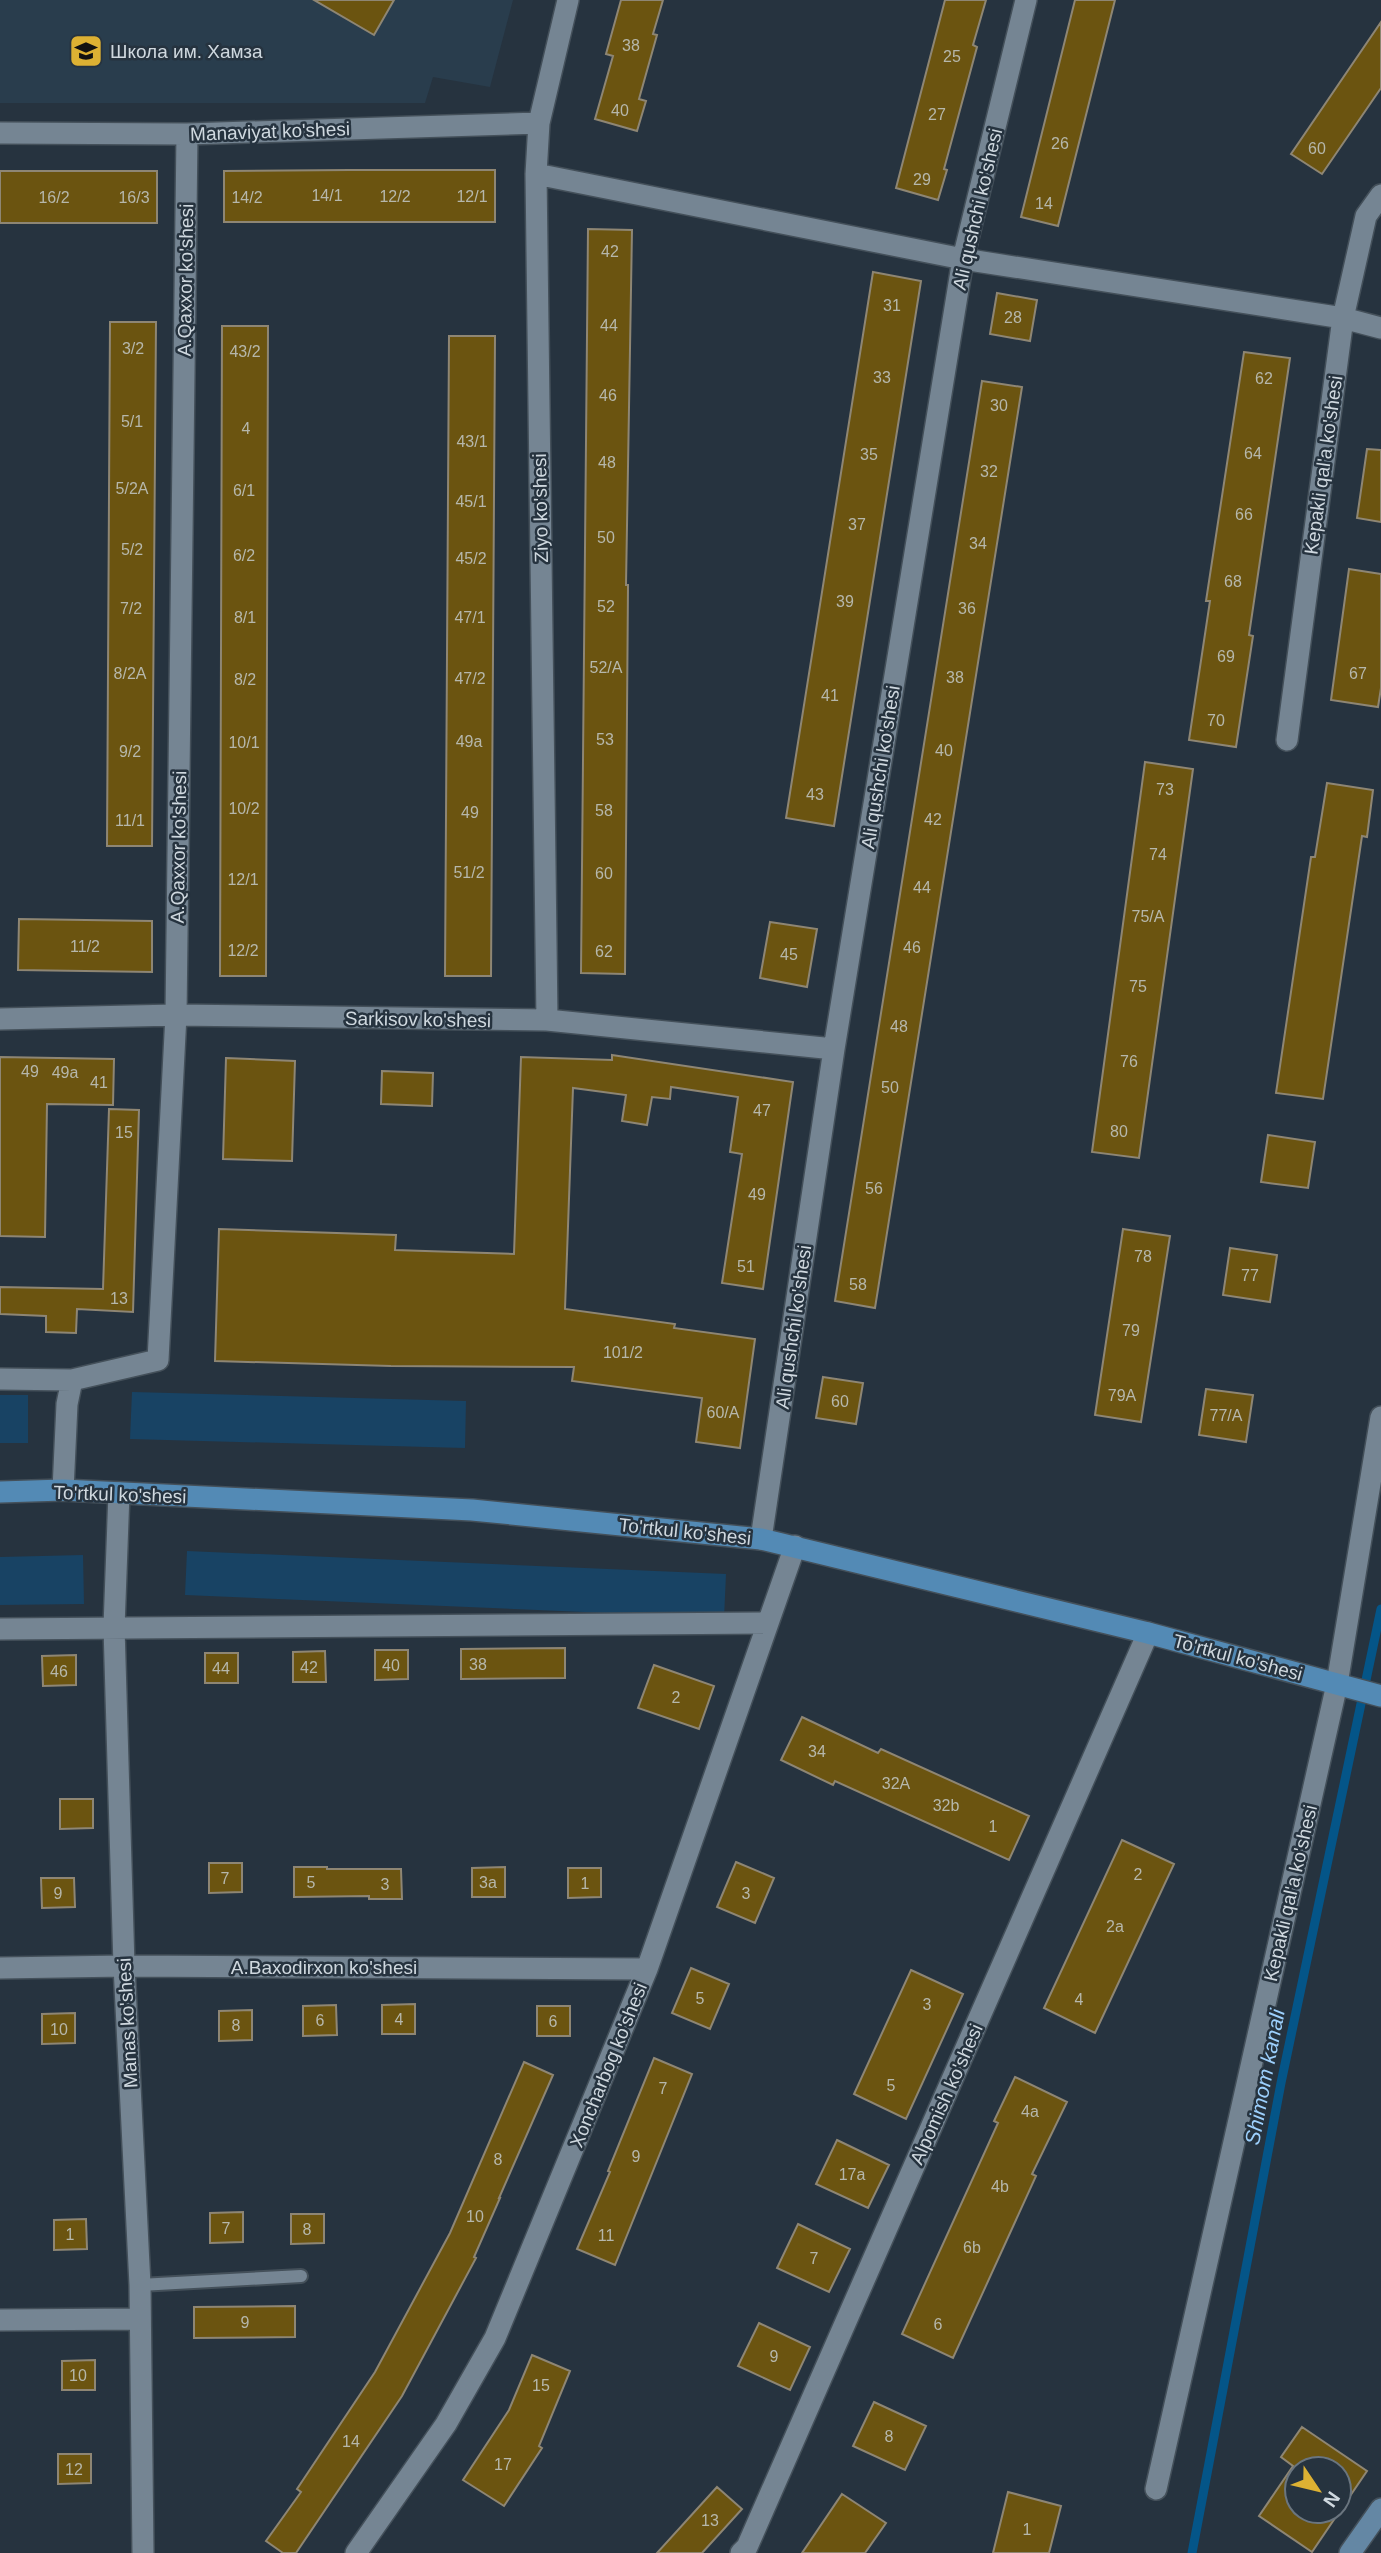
<svg xmlns="http://www.w3.org/2000/svg" width="1381" height="2553" font-family="Helvetica,sans-serif">
<style>
.built{fill:#293d4d}
.green{fill:#184364}
.lines{fill:none;stroke-linecap:round;stroke-linejoin:round}
.stream{stroke:#045588;stroke-width:9}
.building{fill:#6b5410;stroke:#8e8674;stroke-width:2;fill-rule:evenodd}
.lane-casing{stroke:#44505a;stroke-width:16}
.street-casing{stroke:#44505a;stroke-width:24}
.secondary-casing{stroke:#44505a;stroke-width:24}
.primary-casing{stroke:#44505a;stroke-width:24}
.lane{stroke:#758593;stroke-width:12}
.street{stroke:#758593;stroke-width:21}
.secondary{stroke:#6487a4;stroke-width:21}
.primary{stroke:#538ab5;stroke-width:21}
.labels{text-anchor:middle;stroke-width:5;stroke-linejoin:round;paint-order:stroke}
.number-label{font-size:16px;fill:#b6b7ab}
.poi-label{font-size:19px;fill:#cfd8df;stroke:#26333f;text-anchor:start}
.street-label{font-size:19px;fill:#cfd8df;stroke:#26333f}
.water-label{font-size:21px;font-style:italic;fill:#9dd0fd;stroke:#26333f}
</style>
<rect width="100%" height="100%" fill="#26333f"/>
<path class="built" d="M0,0H513L490,87L433,77L425,103H0Z"/>
<path class="green" d="M132,1392L466,1401L465,1448L130,1439Z
M0,1395H28V1443H0Z
M187,1551L726,1574L724,1618L185,1595Z
M83,1555L84,1604L0,1605V1557Z"/>
<g class="lines">
<path class="stream" d="M1192,2553L1281,2083L1381,1609"/>
</g>
<path class="building" d="M314,0H394L374,35Z
M621,0H663L653,34L657,35L639,99L646,101L637,131L595,119L613,56L606,54Z
M945,0H986L973,45L977,47L944,169L947,170L938,200L896,188Z
M1075,0H1115L1058,226L1021,217Z
M1381,22V88L1322,174L1291,154Z
M350,170H495V222H224V171Z
M0,171H157V223H0Z
M588,229L632,230L626,585H628L625,974L581,973Z
M873,272L921,281L834,826L786,818Z
M997,293L1037,300L1030,341L990,334Z
M110,322H156L152,846H107Z
M222,326H268L266,976H220Z
M449,336H495L491,976H445Z
M1244,352L1290,358L1249,635L1253,636L1236,747L1189,740L1210,601H1206Z
M982,381L1022,387L875,1308L835,1301Z
M1367,449L1381,450V522L1357,518Z
M1349,569L1381,574V688L1378,707L1331,700Z
M1145,762L1193,769L1139,1158L1092,1152Z
M1327,783L1373,790L1367,837L1362,836L1323,1099L1276,1093L1311,857H1315Z
M19,919L152,921V972L18,970Z
M770,922L817,929L807,987L760,978Z
M612,1055L793,1082L763,1289L722,1283L742,1154L730,1152L738,1097L671,1087L670,1099L652,1097L647,1125L622,1121L626,1095L573,1088L565,1309L675,1324L674,1328L755,1339L740,1448L696,1442L702,1398L572,1381L574,1367L391,1366L215,1361L219,1229L396,1235L395,1250L514,1254L521,1057L612,1060Z
M0,1057L114,1059L113,1105L47,1104L45,1237L0,1236Z
M226,1058L295,1061L292,1161L223,1159Z
M382,1071L433,1073L432,1106L381,1104Z
M109,1109L139,1110L133,1312L77,1309L76,1333L46,1332V1316L0,1314V1287L103,1289Z
M1268,1135L1315,1142L1308,1188L1261,1182Z
M1123,1229L1170,1236L1141,1422L1095,1415Z
M1230,1248L1277,1255L1270,1302L1223,1295Z
M823,1377L863,1383L856,1424L816,1418Z
M1206,1389L1253,1395L1246,1442L1199,1435Z
M565,1648V1678L461,1679V1649Z
M375,1650H408V1679L375,1680Z
M325,1651L326,1682H293V1652Z
M205,1653H238V1683H205Z
M76,1655V1685L43,1686L42,1656Z
M654,1665L714,1686L699,1729L638,1708Z
M802,1717L878,1753L881,1749L1029,1816L1009,1860L835,1781L833,1785L781,1760Z
M60,1799H93V1828L60,1829Z
M1122,1840L1174,1864L1095,2033L1044,2008Z
M736,1862L774,1878L755,1923L717,1907Z
M209,1863H242V1892L209,1893Z
M294,1867H327V1869H401L402,1899H369V1896L294,1897Z
M505,1867V1897H472V1868Z
M568,1868H601V1897L568,1898Z
M41,1878H74L75,1907L42,1908Z
M691,1968L729,1984L710,2029L672,2013Z
M911,1970L963,1994L906,2119L854,2094Z
M415,2004V2034H382V2005Z
M336,2005L337,2035L303,2036V2006Z
M537,2006H570V2036H537Z
M252,2010V2040L219,2041V2011Z
M75,2013V2043L42,2044V2014Z
M654,2058L692,2074L615,2265L577,2249L610,2172L608,2171Z
M524,2062L553,2075L499,2198H500L474,2257L476,2258L402,2396L296,2553H283L266,2541L301,2492L297,2489L375,2372L450,2233Z
M1015,2077L1067,2102L1032,2174L1036,2176L953,2358L902,2334L998,2123L994,2121Z
M837,2140L889,2165L868,2208L816,2184Z
M243,2212V2242L210,2243V2213Z
M291,2214H324V2243L291,2244Z
M86,2219L87,2249L54,2250V2220Z
M798,2224L850,2249L829,2292L777,2268Z
M295,2306V2337L194,2338V2307Z
M759,2323L810,2347L790,2390L738,2366Z
M532,2355L570,2371L539,2446L542,2448L504,2506L463,2480L509,2410Z
M95,2360V2390H62V2361Z
M874,2402L926,2426L905,2470L853,2446Z
M1302,2427L1367,2471L1312,2552L1259,2516L1293,2466L1281,2457ZM1297,2469H1339V2511H1297Z
M58,2454H91V2483L58,2484Z
M717,2487L742,2509L702,2553H657Z
M1008,2492L1061,2506L1049,2553H993Z
M842,2494L886,2523L865,2553H802Z"/>
<g class="lines">
<defs>
<path id="lane" d="M140,2285L301,2276"/>
<path id="street" d="M0,133L187,134L539,123
M536,174L963,259L1343,318L1381,328
M1287,740L1343,318L1366,216L1381,195
M0,1019L176,1015L547,1020L834,1049
M547,1020L536,174L539,123L568,0
M0,1379L72,1380
M63,1490L67,1404L72,1380L158,1360L176,1015L187,134
M119,1493L114,1627L124,1966L140,2285L143,2553
M761,1539L834,1049L963,259L1026,0
M0,1629L768,1623
M0,1968L124,1966L647,1969
M0,2320L140,2319
M1156,2489L1337,1684L1381,1417
M356,2553L446,2424L495,2338L647,1969L795,1546
M741,2553L747,2547L1148,1633"/>
<path id="secondary" d="M1350,2553L1381,2509"/>
<path id="primary" d="M0,1492L63,1490L472,1510L761,1539L1148,1633L1381,1696"/>
</defs>
<use href="#lane" class="lane-casing"/>
<use href="#street" class="street-casing"/>
<use href="#secondary" class="secondary-casing"/>
<use href="#primary" class="primary-casing"/>
<use href="#lane" class="lane"/>
<use href="#street" class="street"/>
<use href="#secondary" class="secondary"/>
<use href="#primary" class="primary"/>
</g>
<defs>
<symbol id="school-square" viewBox="-11 -11 22 22"><rect x="-9" y="-9" width="18" height="18" rx="4" fill="#ddb133" stroke="#26333f"/><path d="M0-5L7-2L0 1L-7-2ZM-4 1L0 2.5L4 1V4Q0 6-4 4Z" fill="#111"/></symbol>
</defs>
<g fill-rule="evenodd">
<use href="#school-square" x="67" y="32" width="38" height="38"/>
</g>
<g class="labels">
<g class="number-label">
<text x="631" y="51">38</text>
<text x="952" y="62">25</text>
<text x="620" y="116">40</text>
<text x="937" y="120">27</text>
<text x="1060" y="149">26</text>
<text x="1317" y="154">60</text>
<text x="922" y="185">29</text>
<text x="327" y="201">14/1</text>
<text x="395" y="202">12/2</text>
<text x="472" y="202">12/1</text>
<text x="54" y="203">16/2</text>
<text x="134" y="203">16/3</text>
<text x="247" y="203">14/2</text>
<text x="1044" y="209">14</text>
<text x="610" y="257">42</text>
<text x="892" y="311">31</text>
<text x="1013" y="323">28</text>
<text x="609" y="331">44</text>
<text x="133" y="354">3/2</text>
<text x="245" y="357">43/2</text>
<text x="882" y="383">33</text>
<text x="1264" y="384">62</text>
<text x="608" y="401">46</text>
<text x="999" y="411">30</text>
<text x="132" y="427">5/1</text>
<text x="246" y="434">4</text>
<text x="472" y="447">43/1</text>
<text x="1253" y="459">64</text>
<text x="869" y="460">35</text>
<text x="607" y="468">48</text>
<text x="989" y="477">32</text>
<text x="132" y="494">5/2A</text>
<text x="244" y="496">6/1</text>
<text x="471" y="507">45/1</text>
<text x="1244" y="520">66</text>
<text x="857" y="530">37</text>
<text x="606" y="543">50</text>
<text x="978" y="549">34</text>
<text x="132" y="555">5/2</text>
<text x="244" y="561">6/2</text>
<text x="471" y="564">45/2</text>
<text x="1233" y="587">68</text>
<text x="845" y="607">39</text>
<text x="606" y="612">52</text>
<text x="131" y="614">7/2</text>
<text x="967" y="614">36</text>
<text x="245" y="623">8/1</text>
<text x="470" y="623">47/1</text>
<text x="1226" y="662">69</text>
<text x="606" y="673">52/A</text>
<text x="130" y="679">8/2A</text>
<text x="1358" y="679">67</text>
<text x="955" y="683">38</text>
<text x="470" y="684">47/2</text>
<text x="245" y="685">8/2</text>
<text x="830" y="701">41</text>
<text x="1216" y="726">70</text>
<text x="605" y="745">53</text>
<text x="469" y="747">49a</text>
<text x="244" y="748">10/1</text>
<text x="944" y="756">40</text>
<text x="130" y="757">9/2</text>
<text x="1165" y="795">73</text>
<text x="815" y="800">43</text>
<text x="244" y="814">10/2</text>
<text x="604" y="816">58</text>
<text x="470" y="818">49</text>
<text x="933" y="825">42</text>
<text x="130" y="826">11/1</text>
<text x="1158" y="860">74</text>
<text x="469" y="878">51/2</text>
<text x="604" y="879">60</text>
<text x="243" y="885">12/1</text>
<text x="922" y="893">44</text>
<text x="1148" y="922">75/A</text>
<text x="85" y="952">11/2</text>
<text x="912" y="953">46</text>
<text x="243" y="956">12/2</text>
<text x="604" y="957">62</text>
<text x="789" y="960">45</text>
<text x="1138" y="992">75</text>
<text x="899" y="1032">48</text>
<text x="1129" y="1067">76</text>
<text x="30" y="1077">49</text>
<text x="65" y="1078">49a</text>
<text x="99" y="1088">41</text>
<text x="890" y="1093">50</text>
<text x="762" y="1116">47</text>
<text x="1119" y="1137">80</text>
<text x="124" y="1138">15</text>
<text x="874" y="1194">56</text>
<text x="757" y="1200">49</text>
<text x="1143" y="1262">78</text>
<text x="746" y="1272">51</text>
<text x="1250" y="1281">77</text>
<text x="858" y="1290">58</text>
<text x="119" y="1304">13</text>
<text x="1131" y="1336">79</text>
<text x="623" y="1358">101/2</text>
<text x="1122" y="1401">79A</text>
<text x="840" y="1407">60</text>
<text x="723" y="1418">60/A</text>
<text x="1226" y="1421">77/A</text>
<text x="478" y="1670">38</text>
<text x="391" y="1671">40</text>
<text x="309" y="1673">42</text>
<text x="221" y="1674">44</text>
<text x="59" y="1677">46</text>
<text x="676" y="1703">2</text>
<text x="817" y="1757">34</text>
<text x="896" y="1789">32A</text>
<text x="946" y="1811">32b</text>
<text x="993" y="1832">1</text>
<text x="1138" y="1880">2</text>
<text x="225" y="1884">7</text>
<text x="311" y="1888">5</text>
<text x="488" y="1888">3a</text>
<text x="585" y="1889">1</text>
<text x="385" y="1890">3</text>
<text x="58" y="1899">9</text>
<text x="746" y="1899">3</text>
<text x="1115" y="1932">2a</text>
<text x="700" y="2004">5</text>
<text x="1079" y="2005">4</text>
<text x="927" y="2010">3</text>
<text x="399" y="2025">4</text>
<text x="320" y="2026">6</text>
<text x="553" y="2027">6</text>
<text x="236" y="2031">8</text>
<text x="59" y="2035">10</text>
<text x="891" y="2091">5</text>
<text x="663" y="2094">7</text>
<text x="1030" y="2117">4a</text>
<text x="636" y="2162">9</text>
<text x="498" y="2165">8</text>
<text x="852" y="2180">17a</text>
<text x="1000" y="2192">4b</text>
<text x="475" y="2222">10</text>
<text x="226" y="2234">7</text>
<text x="307" y="2235">8</text>
<text x="70" y="2240">1</text>
<text x="606" y="2241">11</text>
<text x="972" y="2253">6b</text>
<text x="814" y="2264">7</text>
<text x="245" y="2328">9</text>
<text x="938" y="2330">6</text>
<text x="774" y="2362">9</text>
<text x="78" y="2381">10</text>
<text x="541" y="2391">15</text>
<text x="889" y="2442">8</text>
<text x="351" y="2447">14</text>
<text x="503" y="2470">17</text>
<text x="74" y="2475">12</text>
<text x="710" y="2526">13</text>
<text x="1027" y="2535">1</text>
</g>
<g class="poi-label">
<text x="110" y="58">Школа им. Хамза</text>
</g>
<g class="street-label">
<text transform="translate(270 131) rotate(-2)" y="7">Manaviyat ko'shesi</text>
<text transform="translate(977 209) rotate(-77)" y="7">Ali qushchi ko'shesi</text>
<text transform="translate(185 280) rotate(-89)" y="7">A.Qaxxor ko'shesi</text>
<text transform="translate(1323 465) rotate(-82)" y="7">Kepakli qal'a ko'shesi</text>
<text transform="translate(540 508) rotate(-91)" y="7">Ziyo ko'shesi</text>
<text transform="translate(880 767) rotate(-81)" y="7">Ali qushchi ko'shesi</text>
<text transform="translate(178 847) rotate(-89)" y="7">A.Qaxxor ko'shesi</text>
<text transform="translate(418 1019) rotate(1)" y="7">Sarkisov ko'shesi</text>
<text transform="translate(793 1327) rotate(-82)" y="7">Ali qushchi ko'shesi</text>
<text transform="translate(120 1494) rotate(2)" y="7">To'rtkul ko'shesi</text>
<text transform="translate(685 1531) rotate(6)" y="7">To'rtkul ko'shesi</text>
<text transform="translate(1238 1657) rotate(15)" y="7">To'rtkul ko'shesi</text>
<text transform="translate(1290 1893) rotate(-77)" y="7">Kepakli qal'a ko'shesi</text>
<text x="324" y="1974">A.Baxodirxon ko'shesi</text>
<text transform="translate(127 2023) rotate(-93)" y="7">Manas ko'shesi</text>
<text transform="translate(608 2065) rotate(-68)" y="7">Xoncharbog ko'shesi</text>
<text transform="translate(946 2094) rotate(-66)" y="7">Alpomish ko'shesi</text>
</g>
<g class="water-label">
<text transform="translate(1265 2077) rotate(-79)" y="7">Shimom kanali</text>
</g>
</g>
<g transform="translate(1318 2490) rotate(125)"><circle r="33" fill="#26333f" stroke="#6a757f" stroke-width="2"/>
<path d="M0-5L12 26L0 18L-12 26Z" fill="#ddb133"/>
<text y="-10" font-size="19" font-weight="bold" text-anchor="middle" fill="#cfd8df">N</text>
</g>
</svg>
